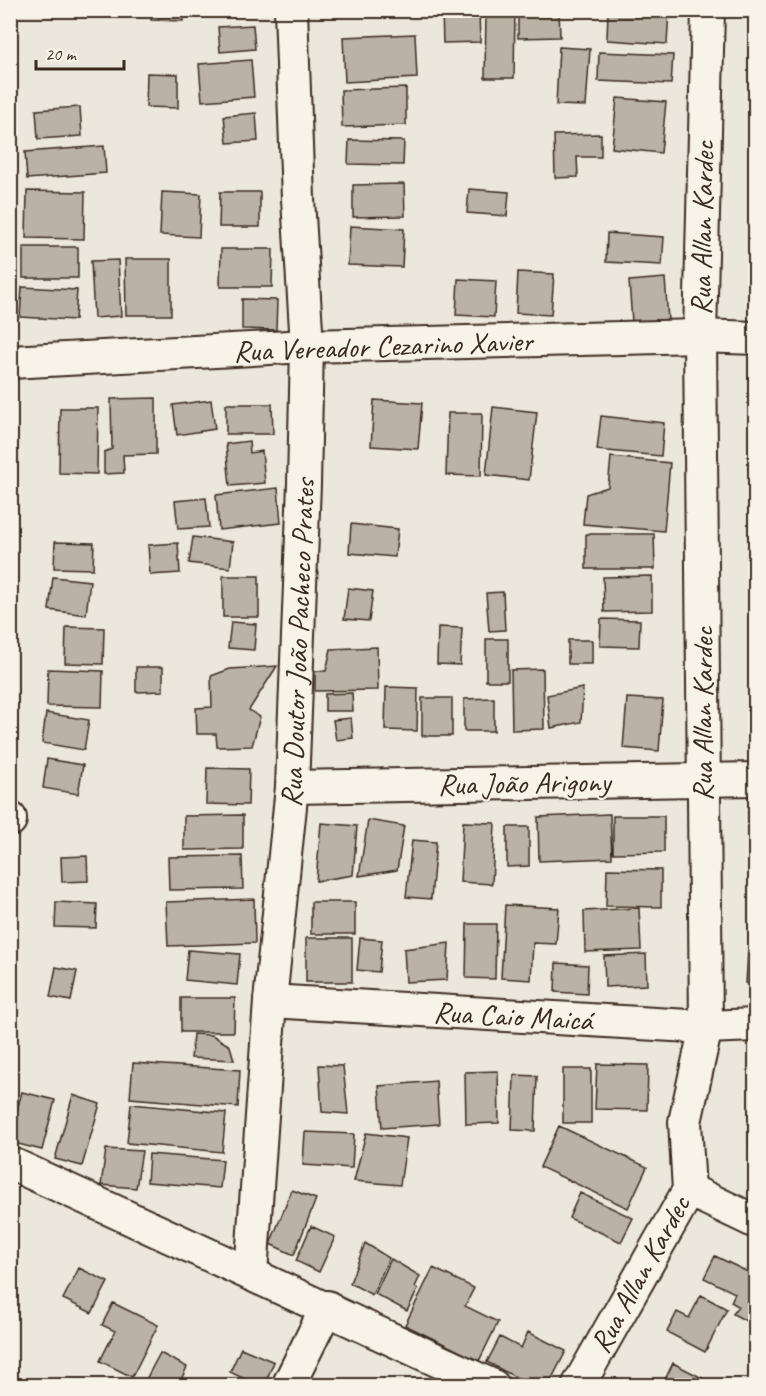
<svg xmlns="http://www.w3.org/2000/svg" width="766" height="1396" font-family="Caveat,sans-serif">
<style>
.building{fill:#bab2a7;stroke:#3b2a1e;stroke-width:1.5}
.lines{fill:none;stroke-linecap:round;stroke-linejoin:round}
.street-casing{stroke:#3b2a1e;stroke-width:36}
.street{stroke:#f7f3e8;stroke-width:32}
.labels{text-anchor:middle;stroke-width:4.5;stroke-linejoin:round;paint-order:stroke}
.street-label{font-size:30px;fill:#3b2a1e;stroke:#f7f3e8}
</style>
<rect width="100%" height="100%" fill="#ece7dc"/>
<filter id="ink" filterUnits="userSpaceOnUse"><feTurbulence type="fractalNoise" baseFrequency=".0167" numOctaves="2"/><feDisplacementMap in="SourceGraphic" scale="12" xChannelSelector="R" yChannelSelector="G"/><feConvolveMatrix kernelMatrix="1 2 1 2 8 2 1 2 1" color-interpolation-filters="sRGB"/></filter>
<g filter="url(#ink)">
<path class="building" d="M13,10H77L76,14L13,12Z
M151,10H183V21L151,20Z
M210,10H257V12L210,13Z
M442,10H479L480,42L443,43Z
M486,10H515L514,78H485Z
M518,10H559L560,37L518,38Z
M608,10H669L667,44L607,40Z
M253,25L255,49L220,52L218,27Z
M415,34L417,78L345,82L343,37Z
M559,47L590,49L586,106L556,105Z
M599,52L673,55L671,84L598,81Z
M251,60L254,97L202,101L199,64Z
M147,73L178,74V108L146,107Z
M406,88V125L342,127L341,90Z
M617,98L666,102L661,153L612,148Z
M80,107L82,136L38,139L36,110Z
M256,113L258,141L227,143L224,116Z
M601,134V157H577L578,177L555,178L554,135Z
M349,140L404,141L403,165L348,164Z
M104,146L106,173L27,179L25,152Z
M404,184L405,216L353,217V185Z
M469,189L509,192L507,216L467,213Z
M27,191L85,192L84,239L26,238Z
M162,192L201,194L199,237L160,235Z
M220,192H260V227H219Z
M350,226L404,229L402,267L348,265Z
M607,233L664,237L662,265L606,262Z
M23,247H78V278H23Z
M221,249H273L272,287H220Z
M125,259H171V315H126Z
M118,260L121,316L94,318L91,261Z
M518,272L554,274L551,315L516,313Z
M665,278L668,320L632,322L629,281Z
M458,279L496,281L494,317L456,315Z
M22,287L77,290L75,320L20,317Z
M242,299L277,300L276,330L242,329Z
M156,398V454L123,455L124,473L104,474V452L112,449L111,399Z
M211,400L215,429L177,435L173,405Z
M374,400L422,403L418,449L371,446Z
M226,404H272L273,434H226Z
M493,407L537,412L529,480L486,475Z
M60,408H98L97,474L59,473Z
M448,413H482L481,476L446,475Z
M601,416L664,423L661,456L597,450Z
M249,441L250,453L262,451L265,483L230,486L226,444Z
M611,457L670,463L664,531L583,524L586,494L608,487Z
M278,488L281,523L219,530L216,495Z
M206,498L209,527L178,529L175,501Z
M351,524L398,529L395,557L349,553Z
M586,534H654L655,569H586Z
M193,537L233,542L230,568L189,563Z
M55,542L94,543L93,569L54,568Z
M178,543L180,573L150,575L148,545Z
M748,547H756V568H747Z
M223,576H259V617H223Z
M652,576V611L604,612L603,577Z
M53,577L90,581L86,615L49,610Z
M348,588L373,591L369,621L344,619Z
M503,592L505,630L489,631L486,593Z
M601,619L640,620L639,647L600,646Z
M231,622L256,624L254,650L228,648Z
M66,627L104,628L103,664L65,663Z
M438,627L462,628L460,665L437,664Z
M486,639H508V681H486Z
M568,640H592V664H568Z
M377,647L378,690L315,691V671H326L331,649Z
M277,666L249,710L260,717L252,746L217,747L216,734H197L196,708L212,707L211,676L230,669Z
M136,667H163V691L136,692Z
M48,669L103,671L102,707L47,706Z
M543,669L544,729L512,730L511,670Z
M386,687L418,688L417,731L385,730Z
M583,688L581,722L551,728L547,695Z
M352,693L353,711H325V694Z
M422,698H452V736H422Z
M494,698V731H464V699Z
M627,698L663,700L659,751L623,748Z
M46,713L89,720L84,750L42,743Z
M351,718L353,738L336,740L333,720Z
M47,759L83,765L78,794L43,788Z
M207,768L249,769L248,805L206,804Z
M756,811V876H751L748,812Z
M610,814L612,858L539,861L538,817Z
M243,815V849L184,850V816Z
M613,816H664V852L613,853Z
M368,820L404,826L397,870L359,876Z
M463,822L495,823L492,884L460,882Z
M321,823L357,826L353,875L316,881Z
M507,827H529V866L507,867Z
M412,840L436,842L431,899L406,897Z
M87,856L88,881L62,882L61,857Z
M242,856L243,889L169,890L168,857Z
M607,869L661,870V907L606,906Z
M254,899L255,943L168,946L166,902Z
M56,902L97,904L96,928L55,927Z
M311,902H355V934H311Z
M505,905L559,908L556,944L533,943L531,980L501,978Z
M639,908L641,950L585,952L584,911Z
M467,924H496L495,979L466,978Z
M306,938H352V982H306Z
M360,938L382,940L379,972L357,970Z
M449,943L447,980L406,982L404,949Z
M188,950L240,954L237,985L185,980Z
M748,952H756V984L746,983Z
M646,954L647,985L605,987L604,956Z
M556,963L588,965L587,994L555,992Z
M56,967L77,971L71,1001L50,997Z
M181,998H235L234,1032H181Z
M193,1034L212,1035L230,1046L234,1060L191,1058Z
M133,1063L240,1070L238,1107L130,1098Z
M597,1064L648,1065L647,1110L595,1109Z
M319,1065L343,1066L348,1114L322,1112Z
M563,1069H591V1123H563Z
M498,1071L499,1123L466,1124L465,1072Z
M514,1075L537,1076L535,1131L512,1130Z
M436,1081L439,1124L382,1128L379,1086Z
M22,1092L55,1100L42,1150L10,1142V1134Z
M73,1095L100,1104L82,1166L55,1159Z
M131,1104L226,1113L222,1152L127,1143Z
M756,1124V1150H750L749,1125Z
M559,1126L647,1167L628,1208L540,1167Z
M305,1132L354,1134L352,1168L303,1165Z
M366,1133L407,1138L400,1185L354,1181Z
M106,1149L142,1151L136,1188L101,1185Z
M149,1154L223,1160L220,1188L147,1182Z
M292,1190L316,1199L294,1255L270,1244Z
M580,1193L633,1218L621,1242L569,1218Z
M311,1226L335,1237L319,1272L296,1261Z
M365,1243L389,1258L372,1295L350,1283Z
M715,1256L756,1276L754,1325L733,1314L738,1306L731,1302L735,1293L704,1278Z
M391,1259L420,1276L415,1287L418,1289L407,1311L375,1294Z
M79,1268L108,1282L92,1313L63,1299Z
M433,1268L474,1288L465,1306L498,1322L479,1361L405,1325Z
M701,1295L727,1309L705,1352L667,1332L677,1312L689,1318Z
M113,1303L158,1325L132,1377L100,1361L115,1331L102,1325Z
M528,1332L566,1351L548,1386H532L487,1362L500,1337L521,1348Z
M241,1348L274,1362L264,1386H259L230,1372Z
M160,1353L187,1367L178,1386L143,1385Z
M673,1363L714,1384L713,1386H662Z"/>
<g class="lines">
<defs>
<g id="street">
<path d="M10,362L307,346L700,336L756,338"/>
<path d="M292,787L756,779"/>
<path d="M10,818V820"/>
<path d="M270,1001L706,1027L756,1025"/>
<path d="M10,1163L493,1386"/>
<path d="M689,1190L756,1222"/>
<path id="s1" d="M251,1274L270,1001L292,787L304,484L307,346L298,199L291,10"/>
<path d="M288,1386L327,1307"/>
<path d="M578,1386L689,1190L685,1122L706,1027L700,336L708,10"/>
</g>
</defs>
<use href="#street" class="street-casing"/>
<use href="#street" class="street"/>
</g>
</g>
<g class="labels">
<g class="street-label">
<text transform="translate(702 228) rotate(-89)" y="10">Rua Allan Kardec</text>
<text transform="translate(383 346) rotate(-2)" y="10">Rua Vereador Cezarino Xavier</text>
<text dy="10" stroke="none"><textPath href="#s1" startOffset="633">Rua Doutor João Pacheco Prates</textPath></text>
<text transform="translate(702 714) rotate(-90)" y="10">Rua Allan Kardec</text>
<text transform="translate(524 783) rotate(-1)" y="10">Rua João Arigony</text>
<text transform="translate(513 1016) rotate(3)" y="10">Rua Caio Maicá</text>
<text transform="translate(640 1274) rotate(-61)" y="10">Rua Allan Kardec</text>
</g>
</g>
<rect width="766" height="1396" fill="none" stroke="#f7f3e8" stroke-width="36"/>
<rect x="18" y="18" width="730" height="1360" fill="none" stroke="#3b2a1e" stroke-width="2" filter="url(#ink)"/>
<path d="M36 60v9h88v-9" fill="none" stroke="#3b2a1e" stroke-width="3"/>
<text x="45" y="60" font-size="18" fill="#3b2a1e" stroke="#f7f3e8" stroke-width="4.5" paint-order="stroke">20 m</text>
</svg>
